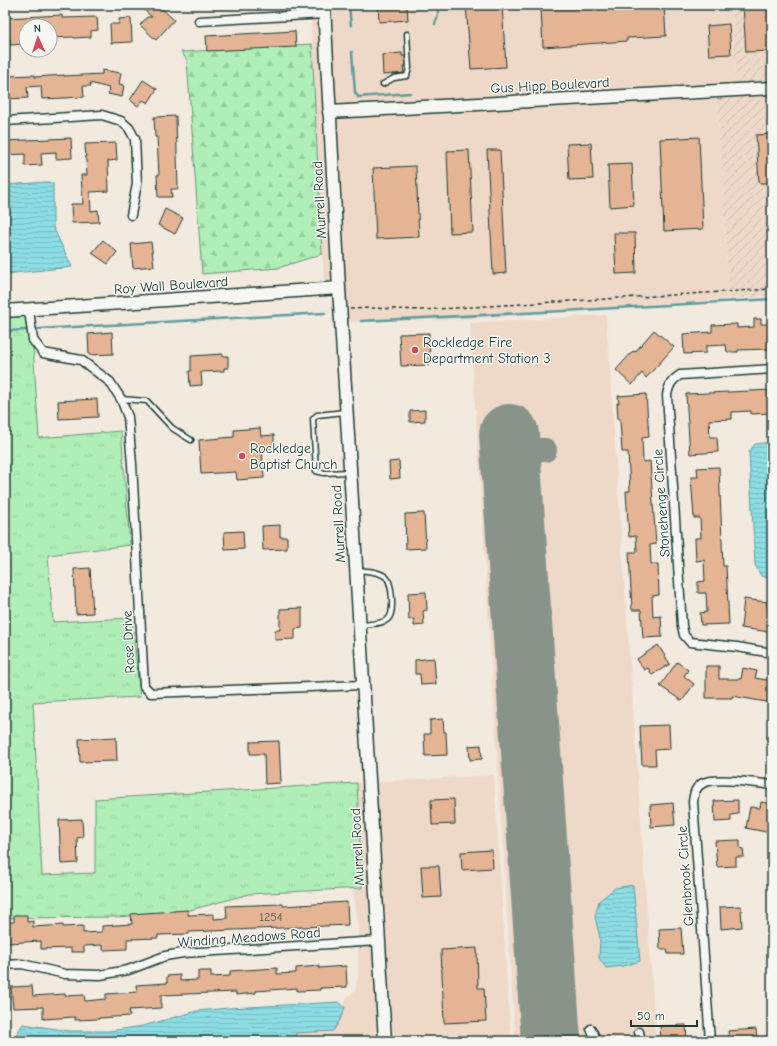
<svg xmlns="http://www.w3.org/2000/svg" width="777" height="1046" font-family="'Comic Neue',sans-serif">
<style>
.built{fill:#eed9c9}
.industrial{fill:url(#industrial-furrows)}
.grass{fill:url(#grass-tufts);stroke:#679676}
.forest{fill:url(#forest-firs);stroke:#679676}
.water{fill:url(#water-rules);stroke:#609d9e}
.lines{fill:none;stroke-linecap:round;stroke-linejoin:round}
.stream{stroke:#609d9e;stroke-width:2.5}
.taxiway{stroke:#88938a;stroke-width:24}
.runway{stroke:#88938a;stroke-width:60}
.building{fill:#e4b495;stroke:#1f3d34}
.lane-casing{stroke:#1f3d34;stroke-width:7}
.street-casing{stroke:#1f3d34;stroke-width:11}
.secondary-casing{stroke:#1f3d34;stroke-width:15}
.path{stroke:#1f3d34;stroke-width:1.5;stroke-dasharray:4 3;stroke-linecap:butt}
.lane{stroke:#f6f6f2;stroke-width:4}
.street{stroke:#f6f6f2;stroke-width:8}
.secondary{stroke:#f6f6f2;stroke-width:12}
.poi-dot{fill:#d1495b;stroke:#f6f6f2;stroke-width:1.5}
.labels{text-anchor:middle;stroke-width:3;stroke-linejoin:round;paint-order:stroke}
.number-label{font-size:12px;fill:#505b4c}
.street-label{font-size:14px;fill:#1f3d34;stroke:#f6f6f2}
.poi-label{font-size:14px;fill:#1f3d34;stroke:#f6f6f2;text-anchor:start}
</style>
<defs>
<pattern id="industrial-furrows" width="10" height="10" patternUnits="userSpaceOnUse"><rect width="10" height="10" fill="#eed9c9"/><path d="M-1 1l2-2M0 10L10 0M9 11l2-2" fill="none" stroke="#ccbbad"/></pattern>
<pattern id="grass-tufts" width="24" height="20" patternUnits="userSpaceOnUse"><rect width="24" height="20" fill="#afefb7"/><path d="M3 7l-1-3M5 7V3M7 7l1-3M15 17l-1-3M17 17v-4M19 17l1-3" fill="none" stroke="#96ce9e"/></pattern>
<pattern id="forest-firs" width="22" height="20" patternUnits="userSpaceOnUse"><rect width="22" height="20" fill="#afefb7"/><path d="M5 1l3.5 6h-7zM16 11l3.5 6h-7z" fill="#96ce9e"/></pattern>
<pattern id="water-rules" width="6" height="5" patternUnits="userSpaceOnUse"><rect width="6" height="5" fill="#8cdde4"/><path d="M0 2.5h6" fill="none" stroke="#78bfc4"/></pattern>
</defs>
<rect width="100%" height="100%" fill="#f2e9df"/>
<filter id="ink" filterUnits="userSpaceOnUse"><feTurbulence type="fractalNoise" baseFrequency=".025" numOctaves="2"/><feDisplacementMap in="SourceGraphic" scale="8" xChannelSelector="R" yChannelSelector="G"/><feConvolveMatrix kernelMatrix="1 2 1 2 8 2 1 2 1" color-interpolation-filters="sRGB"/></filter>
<g filter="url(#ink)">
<path class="built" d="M329,5H732L735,84L333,107Z
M321,19L334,283L324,284L311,20Z
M717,96L729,299L468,319L346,322L334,117Z
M606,315L656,1041H515L470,323Z
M494,775L511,1041H389L373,782Z
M357,783H364L380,1041H296V1033L336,1026L344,1010L346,998L355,991L358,975V924L353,889L362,888Z"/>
<path class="industrial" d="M732,5H772V82L735,84Z
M772,93V296L729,299L717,96Z"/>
<path class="grass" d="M31,315L39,438L121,431L130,545L48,555L53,622L132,618L140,697L33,702L42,875L95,873V799L357,783L362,888L249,894L183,912L117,917L5,918V316Z"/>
<path class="forest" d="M312,44L322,254L278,268L202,274L187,60L181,52Z"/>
<path class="water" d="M48,182L53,183V227L72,267L5,274V185Z
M772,442V579L761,576L755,565L749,452L755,444Z
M633,885L640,961L624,966L606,968L599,958L600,938L595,917L599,901L615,888Z
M339,1002L345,1007C343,1015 338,1024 333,1031L296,1033V1041H17V1033L23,1024L70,1031H109L143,1026L197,1011L229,1008Z"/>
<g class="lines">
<path class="stream" d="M349,5L351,26
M435,24L438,15V5
M352,52L355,92L358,97L410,93
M361,321L563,311L772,299
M38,329L325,313
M5,331L26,330"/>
<path class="taxiway" d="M510,449L545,450"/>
<path class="runway" d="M509,434L551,1041"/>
</g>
<path class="building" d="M149,5H158L174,20L156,40L140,25L147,17H152L144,10Z
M378,5H407L408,20L379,22Z
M466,5H502L506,67L471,69Z
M593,5H664L666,36L627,38V41L543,47L541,9Z
M743,5H771L772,51L746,52Z
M62,15V18L97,17L98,30L91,31V37L74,38L73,37L50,38V26H26L25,44L10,45V39H7L5,18Z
M131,18L132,42L111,43L110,24H119V19Z
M729,24L731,54L709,55L707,26Z
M295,31L296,47L207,51L206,36Z
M402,53V56H405V66H403L404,73L383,75L382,55Z
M102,70L121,73L119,84L124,85L122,97L108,94L109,88L90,83L91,86H83L84,97L42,99L41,86L27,87L28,98L5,99V76L35,75V77L64,75V76L102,74Z
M143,80L157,89L148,103L143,100L138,106L130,100Z
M176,116L178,189H171L172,197H158L157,175H159L157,137H155L154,117Z
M772,134V183H759L756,135Z
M699,137L703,229L664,231L660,139Z
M71,138L72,158L56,159V152L41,153L42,165L25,166V154L5,155V141Z
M116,143L117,160L108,161L109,191L90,192L91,211L98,210L99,222L72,223L71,204H83L81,175H87L85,144Z
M591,143L593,179L569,180L567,144Z
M469,150L473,232L450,233L447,151Z
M487,150H500L506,273L493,274Z
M632,164L634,205L610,207L608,165Z
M416,166L419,237L376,239L373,168Z
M165,209L183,218L175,234L158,225Z
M614,233H635L636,273L616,274Z
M103,240L117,252L108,264L92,253Z
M151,242L154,266L133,268L131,244Z
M754,319H761V324H768L769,349L738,350V352H727L726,345L706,346V353L684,354L683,334L712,332V325L737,324V328L754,327Z
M654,330L674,347L646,378L642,373L632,385L616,370L633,351L635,352Z
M112,332L113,354L89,355L88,334Z
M429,333L430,365L401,366L399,334Z
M223,354V356H228V368H224V371L201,372L202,385L190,386L189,371H191V356Z
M772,390V413L751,414V411L732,412V419L709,420L710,437H717L718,452L690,454L686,394Z
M646,394L649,437L642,438L643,462L650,461L656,544L650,545L651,564H658L659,595L652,596L653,617L661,616L662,637L643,638L641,610H632L629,552H637L636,536L629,537L626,491H630L628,452H622L620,419H618L617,403H619L618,396Z
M97,399L98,417L59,419L58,401Z
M425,410V421L410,422V411Z
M260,428L261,436L274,435V448L262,449L264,478L237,480L236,472L201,474L199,440L234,437V430Z
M399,461L400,478L390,479L389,462Z
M719,467L723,566H726L729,624L701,625L700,613L707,612L706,593H698V582L705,581L704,560L696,561L695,538H701L700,518H694L691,477H698L697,468Z
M424,513L426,548L406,549L405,514Z
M280,525V537H287V549L263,550L262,526Z
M243,531L244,549L225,550L224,532Z
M90,568L93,613L76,614L74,569Z
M426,592L427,610L423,611L424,625L414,626V619L409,620L408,593Z
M744,599L767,602V607L772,608L770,632L741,628Z
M302,608V628L295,629V639L275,640V630H280V609Z
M658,645L670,664L652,675L648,668L644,670L637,659Z
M434,658L436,684L421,685L420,674H415V660Z
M677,662L688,670L684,676L694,684L682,701L660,686Z
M706,666H719V679H741L743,668L757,671L755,678L772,681V703L732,696V698H706Z
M443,719L444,732H446L447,755L425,756L424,734H430V720Z
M669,725L670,749L655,750L656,765H642L640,726Z
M116,737L117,761L80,762L79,739Z
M279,741L281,783L265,784L264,754H250V742Z
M481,745L482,759L470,760L469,746Z
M454,799L455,824L432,825L431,800Z
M738,800V814L731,815V821L715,822L714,801Z
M761,802L772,804L771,833L746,828L750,807L760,808Z
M673,803L675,825L651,827L650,805Z
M82,819L83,837L77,838L78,863L61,864L59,820Z
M740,840V848L743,849L744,857H736V866L717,867L715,841Z
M492,850L493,868L462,870L461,852Z
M421,866H439L441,897L423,898Z
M347,902L348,925L189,932V934L158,935V938L127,939V949L103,950V945L84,946V952H71V948L41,949V941L8,943L7,922H14V915H27V922L33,921V927L63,925V927L83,926V933L102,932V926L132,924L131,914L188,910V915L214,914V919L227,918L226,906L283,904V906Z
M741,906L742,927L721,929L720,907Z
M681,928L683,954H668L667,949H660L659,929Z
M477,948L478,988H484L486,1021L444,1023L441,950Z
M319,966V968L346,966L347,987L320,988V990L297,991V988L256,991V993L236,995V992L161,995V1008L129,1010L130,1016L99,1018V1019L75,1020V1017L43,1019V1007L13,1008L11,987L32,986L33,996L65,994V996L84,995L85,1001L106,999V994L137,992L136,985L167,983V976L180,975V981L198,980V971H211V977L230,976V971L277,968V974L296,973V968Z
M686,1025L687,1041L661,1040L660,1026Z
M756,1029L757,1041H729L728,1031Z"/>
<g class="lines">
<defs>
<path id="lane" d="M383,84L394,78L407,76L409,68L407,34
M121,399L147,401L172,428L191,440
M345,412L317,415L313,419L316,471L324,473L350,472
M358,570C367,571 379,571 386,577C392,582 395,613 388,619C383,624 369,624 361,625"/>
<path id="street" d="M199,21L325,14
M5,121L102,115L121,121L129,128L135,139L137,184L131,215
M29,310L33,340L43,353L81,360L110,382L121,399L128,417L132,464L144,686L151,693L363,685
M772,369L680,375C671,381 669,385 667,395L682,626L684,635L690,642L737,647L772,653
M5,965L22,964L65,974L100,975L128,970L165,956L183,953L378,941
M591,1029L597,1041
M639,1032L641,1041
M710,1041L693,802C694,794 695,787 703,783C715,777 758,783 772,785"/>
<path id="secondary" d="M324,5L339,288L385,1041
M329,112L772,88
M5,311L339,288"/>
</defs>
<use href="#lane" class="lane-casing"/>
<use href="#street" class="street-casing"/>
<use href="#secondary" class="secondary-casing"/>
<path class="path" d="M350,309L370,308L421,310L772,289"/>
<use href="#lane" class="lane"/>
<use href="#street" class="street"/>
<use href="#secondary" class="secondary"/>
</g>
</g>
<g class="poi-dot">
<circle cx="415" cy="350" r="4"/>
<circle cx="242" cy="456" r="4"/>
</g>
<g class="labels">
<g class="number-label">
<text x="271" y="921">1254</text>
</g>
<g class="street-label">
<text transform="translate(550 85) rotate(-3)" y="5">Gus Hipp Boulevard</text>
<text transform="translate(319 200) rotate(-93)" y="5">Murrell Road</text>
<text transform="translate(171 285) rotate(-4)" y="5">Roy Wall Boulevard</text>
<text transform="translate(661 503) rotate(-94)" y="5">Stonehenge Circle</text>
<text transform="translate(338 524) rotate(-93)" y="5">Murrell Road</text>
<text transform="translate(128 642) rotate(-93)" y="5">Rose Drive</text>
<text transform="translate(357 847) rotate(-93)" y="5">Murrell Road</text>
<text transform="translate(685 876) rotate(-94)" y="5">Glenbrook Circle</text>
<text transform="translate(249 937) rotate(-4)" y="5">Winding Meadows Road</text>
</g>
<g class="poi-label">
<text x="423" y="347">Rockledge Fire<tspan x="423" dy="16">Department Station 3</tspan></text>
<text x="250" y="453">Rockledge<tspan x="250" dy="16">Baptist Church</tspan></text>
</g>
</g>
<rect width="777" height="1046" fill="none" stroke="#f6f6f2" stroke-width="20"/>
<rect x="10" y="10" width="757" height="1026" fill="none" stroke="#1f3d34" stroke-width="1.5" filter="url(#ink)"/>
<g transform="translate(38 38) rotate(357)"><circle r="19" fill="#f6f6f2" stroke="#a0aca6"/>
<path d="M0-3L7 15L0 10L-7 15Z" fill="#d1495b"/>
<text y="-6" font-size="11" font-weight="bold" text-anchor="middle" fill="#1f3d34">N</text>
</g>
<path d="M631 1020v6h66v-6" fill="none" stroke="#1f3d34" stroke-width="2"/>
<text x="637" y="1020" font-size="12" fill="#1f3d34" stroke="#f6f6f2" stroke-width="3" paint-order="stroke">50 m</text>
</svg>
